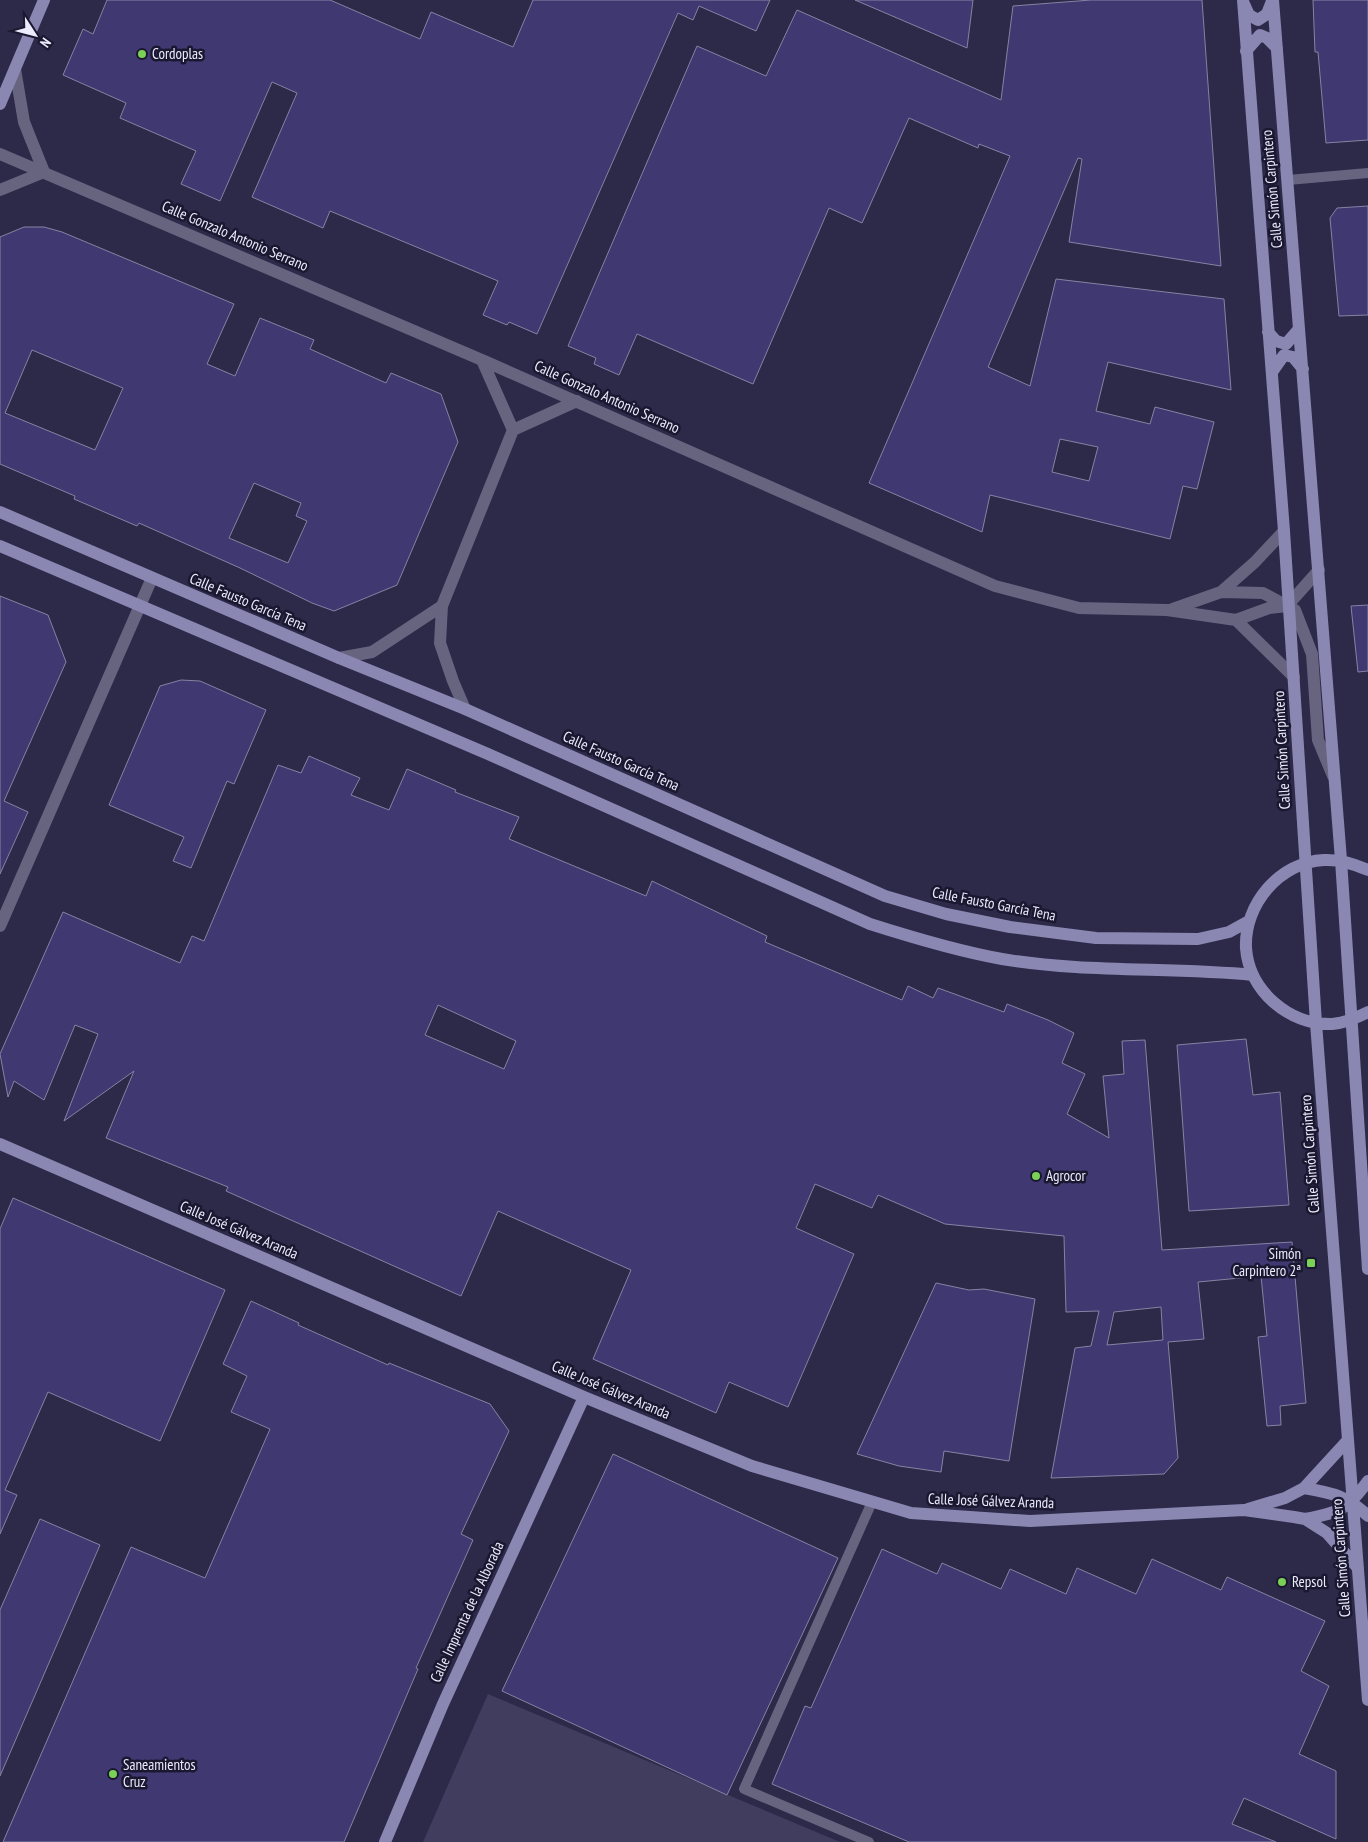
<svg xmlns="http://www.w3.org/2000/svg" width="1368" height="1842" font-family="'PT Sans Narrow',sans-serif">
<style>
.built{fill:#2d2949}
.green{fill:#403d5f}
.building{fill:#403871;stroke:#8583a3;fill-rule:evenodd}
.lines{fill:none;stroke-linecap:round;stroke-linejoin:round}
.lane{stroke:#66647f;stroke-width:10}
.street{stroke:#66647f;stroke-width:12}
.secondary{stroke:#8a88b3;stroke-width:12}
.poi-dot{fill:#7bd156;stroke:#1a1730;stroke-width:2}
.labels{text-anchor:middle;stroke-width:5;stroke-linejoin:round;paint-order:stroke}
.poi-label{font-size:15px;fill:#ecebfd;stroke:#1a1730;text-anchor:start}
.street-label{font-size:15px;fill:#ecebfd;stroke:#1a1730}
</style>
<rect width="100%" height="100%" fill="#24213b"/>
<path class="built" d="M0,0H1368V1842H0Z"/>
<path class="green" d="M488,1694L840,1842H423Z"/>
<path class="building" d="M107,0H330L420,39L431,12L513,47L533,0H770L756,31L699,6L693,20L678,13L537,334L509,322L507,325L483,315L498,281L330,211L323,228L252,197L297,93L272,82L220,201L181,184L196,151L120,118L126,103L63,75L83,29L93,34Z
M855,0H973L967,48Z
M1091,0H1202L1221,266L1069,242L1082,159L1078,158L988,367L1030,386L1056,279L1224,299L1231,390L1108,362L1096,411L1150,424L1155,407L1214,422L1197,489L1183,486L1170,539L990,495L982,532L869,483L1010,156L979,144L978,148L909,118L862,223L829,208L753,384L637,334L619,375L594,364L596,358L568,346L697,46L766,76L797,10L1001,100L1013,6ZM1060,439L1098,447L1089,481L1052,472Z
M1313,0H1368V140L1326,143L1318,52H1315Z
M1368,206V315L1339,316L1330,218L1337,208Z
M24,227H44L62,232L234,304L207,364L235,376L260,318L314,340L310,349L386,383L391,373L441,394L458,442L397,585L334,611L312,603L240,568L139,523L137,526L74,499L75,496L0,464V237ZM32,350L123,388L95,450L5,413ZM254,483L301,503L296,516L307,521L288,563L229,538Z
M0,596L48,615L66,662L4,801L28,812L0,874Z
M1368,605V671L1358,672L1351,606Z
M181,680L200,681L266,710L234,784L227,781L191,868L173,861L184,837L109,805L160,686Z
M309,756L360,778L351,795L389,810L407,769L456,790L455,792L519,817L509,839L646,896L652,881L767,936L765,942L902,1000L908,986L933,998L938,988L1004,1012L1007,1004L1048,1020L1074,1033L1062,1063L1085,1074L1067,1114L1109,1138L1103,1076L1124,1074L1122,1041L1145,1040L1162,1250L1292,1242L1306,1403L1280,1406L1281,1425L1267,1426L1258,1337L1267,1336L1261,1276L1198,1282L1204,1339L1168,1342L1178,1458L1164,1474L1051,1478L1075,1348L1091,1346L1099,1311L1066,1312L1064,1236L945,1224L878,1195L872,1208L815,1184L796,1228L854,1254L788,1407L729,1382L716,1413L593,1359L631,1270L498,1211L461,1296L226,1191L228,1187L106,1138L134,1071L64,1121L98,1034L75,1025L44,1100L14,1081L8,1097L0,1054L63,912L180,963L192,936L204,941L278,765L301,773ZM438,1005L516,1041L504,1069L425,1035ZM1161,1307L1163,1340L1107,1345L1114,1312Z
M1246,1039L1253,1095L1280,1092L1289,1205L1189,1211L1177,1045Z
M13,1198L225,1290L160,1441L48,1392L5,1490L17,1495L0,1534V1229Z
M936,1283L969,1290L984,1289L1035,1299L1009,1461L944,1451L941,1472L899,1466L857,1454Z
M251,1301L299,1323L298,1325L388,1365L389,1363L490,1404L509,1431L461,1534L473,1540L416,1668L418,1669L344,1842H3L131,1547L205,1578L270,1429L231,1412L247,1376L223,1364Z
M613,1454L838,1558L727,1795L502,1691Z
M40,1519L100,1545L0,1776V1610Z
M882,1549L937,1574L942,1563L1001,1589L1010,1569L1066,1594L1077,1568L1136,1594L1152,1559L1221,1590L1227,1577L1325,1621L1301,1671L1329,1686L1299,1754L1336,1771V1839L1244,1798L1232,1824L1276,1842H909L772,1784L805,1706L811,1708Z"/>
<g class="lines">
<path class="lane" d="M1288,180L1368,173
M869,1842L744,1789L872,1502"/>
<path class="street" d="M0,154L482,360L995,586L1079,608L1167,610L1236,620L1269,608L1287,606
M0,190L44,172L24,122L15,69
M482,360L513,430
M1221,592L1255,562L1284,531
M1287,606L1319,570
M1170,610L1221,592L1263,593L1295,610L1312,654L1318,740L1333,776
M1236,620L1294,677
M339,658L372,652L442,606
M465,709L453,681L440,643L442,606L513,430L577,401
M0,926L152,578"/>
<path class="secondary" d="M1243,0L1284,531L1316,1023L1368,1700
M1273,0L1341,860L1368,1269
M1244,4L1249,15L1258,20L1267,14L1272,1
M1246,51L1260,35L1267,38L1277,48
M0,104L44,0
M1268,332L1276,341L1286,344L1299,329
M1272,372L1284,355L1293,357L1303,369
M0,512L339,658L465,709L885,896L946,914L1010,927L1096,938L1198,939L1229,932L1249,921
M0,546L488,754L870,924C914,938 957,951 1002,959C1085,973 1169,967 1253,975
M1368,870C1353,864 1339,859 1324,860C1280,862 1244,904 1246,948C1249,991 1289,1025 1332,1024C1345,1023 1356,1018 1368,1012
M0,1144L584,1397L752,1466L911,1513L1030,1521L1244,1510L1294,1517L1305,1519L1327,1533L1358,1568
M1304,1488C1333,1493 1347,1496 1368,1516
M1248,1509L1285,1498L1304,1488L1348,1440
M1305,1519C1339,1513 1348,1509 1368,1481
M385,1842L443,1704L584,1397"/>
</g>
<g class="poi-dot">
<circle cx="142" cy="54" r="5"/>
<circle cx="1036" cy="1176" r="5"/>
<rect x="1306" y="1258" width="10" height="10" rx="2.5"/>
<circle cx="1282" cy="1582" r="5"/>
<circle cx="113" cy="1774" r="5"/>
</g>
<g class="labels">
<g class="poi-label">
<text x="152" y="59">Cordoplas</text>
<text x="1046" y="1181">Agrocor</text>
<text x="1301" y="1259" text-anchor="end">Simón<tspan x="1301" dy="17">Carpintero 2ª</tspan></text>
<text x="1292" y="1587">Repsol</text>
<text x="123" y="1770">Saneamientos<tspan x="123" dy="17">Cruz</tspan></text>
</g>
<g class="street-label">
<text transform="translate(1272 189) rotate(-95)" y="5">Calle Simón Carpintero</text>
<text transform="translate(235 236) rotate(23)" y="5">Calle Gonzalo Antonio Serrano</text>
<text transform="translate(607 397) rotate(24)" y="5">Calle Gonzalo Antonio Serrano</text>
<text transform="translate(248 602) rotate(23)" y="5">Calle Fausto García Tena</text>
<text transform="translate(1282 750) rotate(-93)" y="5">Calle Simón Carpintero</text>
<text transform="translate(621 761) rotate(24)" y="5">Calle Fausto García Tena</text>
<text transform="translate(994 904) rotate(11)" y="5">Calle Fausto García Tena</text>
<text transform="translate(1310 1154) rotate(-94)" y="5">Calle Simón Carpintero</text>
<text transform="translate(239 1230) rotate(23)" y="5">Calle José Gálvez Aranda</text>
<text transform="translate(611 1390) rotate(23)" y="5">Calle José Gálvez Aranda</text>
<text transform="translate(991 1501) rotate(2)" y="5">Calle José Gálvez Aranda</text>
<text transform="translate(1341 1558) rotate(-94)" y="5">Calle Simón Carpintero</text>
<text transform="translate(467 1612) rotate(-65)" y="5">Calle Imprenta de la Alborada</text>
</g>
</g>
<g transform="translate(35 35) rotate(126)" stroke="#1a1730" stroke-width="4" paint-order="stroke">
<path d="M0-4L9 19L0 12L-9 19Z" fill="#ecebfd"/>
<text y="-8" font-size="14" font-weight="bold" text-anchor="middle" fill="#ecebfd">N</text>
</g>
</svg>
